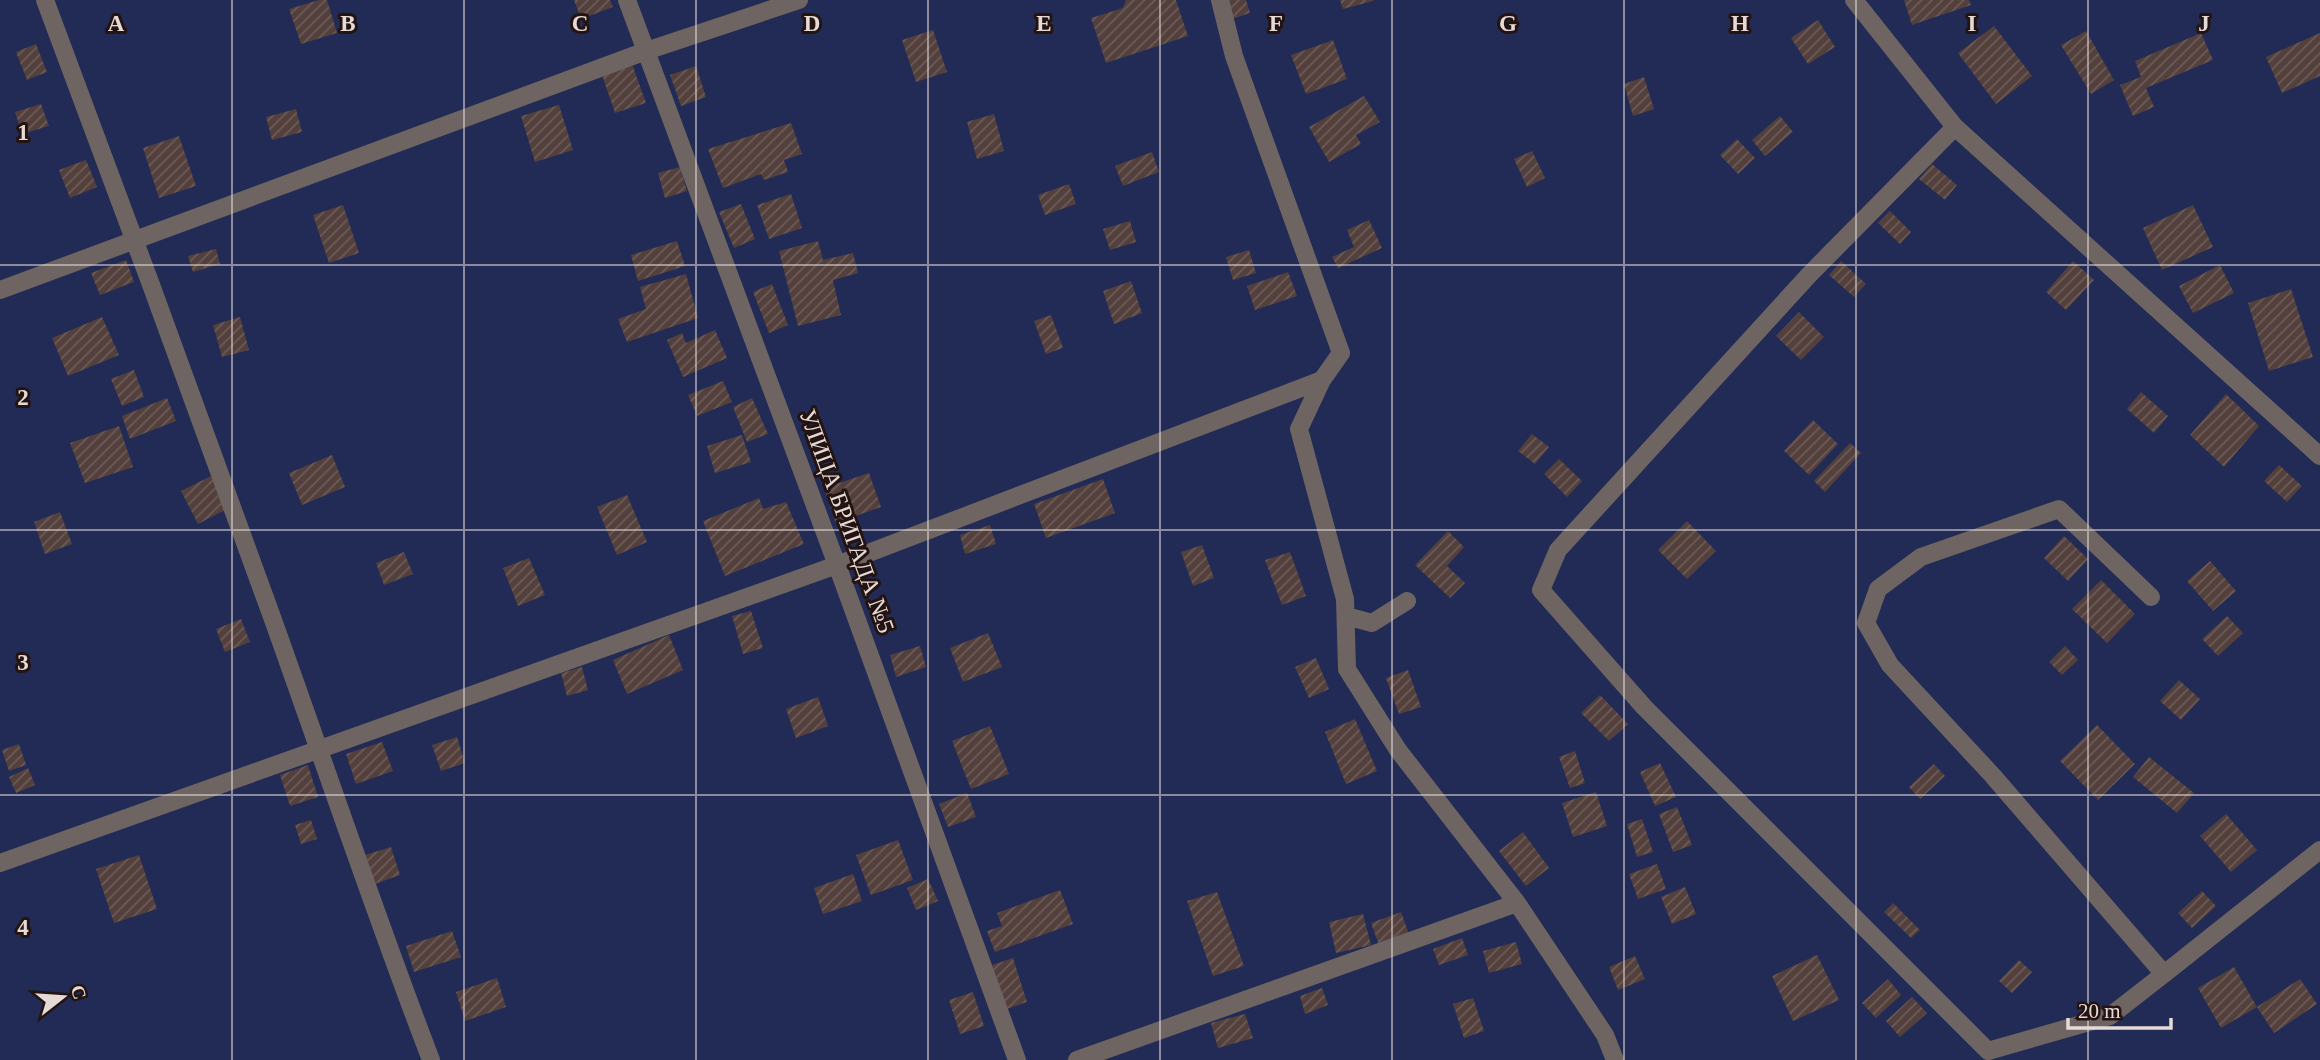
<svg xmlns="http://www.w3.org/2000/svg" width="2320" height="1060" font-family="'Times New Roman',serif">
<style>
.garden{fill:#212b55}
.building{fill:url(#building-hatch)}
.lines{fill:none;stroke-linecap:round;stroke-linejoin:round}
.minor{stroke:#6e6462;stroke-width:18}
.grid{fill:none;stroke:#e6dad8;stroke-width:2;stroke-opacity:0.55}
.labels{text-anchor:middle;stroke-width:6;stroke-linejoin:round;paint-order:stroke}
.street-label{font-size:24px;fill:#e6dad8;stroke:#241411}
.grid-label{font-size:23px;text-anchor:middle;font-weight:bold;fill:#e6dad8;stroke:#241411;stroke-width:6;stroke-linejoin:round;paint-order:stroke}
</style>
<defs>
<pattern id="building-hatch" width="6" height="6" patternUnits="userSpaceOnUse" patternTransform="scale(1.75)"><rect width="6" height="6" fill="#53403c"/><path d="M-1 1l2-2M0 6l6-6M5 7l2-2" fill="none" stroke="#6c5b57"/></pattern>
</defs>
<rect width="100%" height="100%" fill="#2f1e1a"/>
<path class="garden" d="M0,0H2320V1060H0Z"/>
<path class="building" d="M319,0H327L337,33L301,44L289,9Z
M574,0H610L613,7L581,19Z
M1126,0H1176L1188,36L1106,63L1091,18L1123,8Z
M1226,0H1246L1250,13L1232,19Z
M1340,0H1373V1L1343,9Z
M1904,0H1969L1971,5L1912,25Z
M1818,20L1835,47L1808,64L1791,38Z
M1994,26L2032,76L1996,104L1958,53Z
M933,30L947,72L916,82L902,40Z
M2086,31L2114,80L2091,94L2061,45Z
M2201,33L2213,60L2146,88L2154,107L2133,116L2120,85L2141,77L2135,61Z
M2320,33V76L2282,93L2266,57Z
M1333,40L1347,79L1306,94L1291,55Z
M36,44L47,72L27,80L16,52Z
M632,64L646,103L615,113L602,75Z
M696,66L706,97L681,106L670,75Z
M1644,77L1654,109L1633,116L1624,84Z
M1364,96L1380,122L1356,135L1361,144L1329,162L1309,127Z
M41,104L49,126L22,134L15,112Z
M559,105L573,150L535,162L521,116Z
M296,109L302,132L272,140L266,117Z
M994,114L1004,151L977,159L967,122Z
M1780,116L1793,132L1765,156L1752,140Z
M791,123L802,154L784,160L788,172L764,180L761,174L723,188L708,149Z
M179,136L196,186L159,198L143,148Z
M1737,139L1755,158L1738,174L1720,155Z
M1532,151L1545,178L1527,187L1514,159Z
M1152,152L1159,172L1123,186L1115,166Z
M86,160L97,187L70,198L59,170Z
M1932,164L1957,185L1945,200L1919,179Z
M680,167L687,191L665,198L658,173Z
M1069,184L1076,204L1045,215L1038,195Z
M791,194L802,228L769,239L757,205Z
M741,204L755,239L734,248L719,212Z
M343,205L359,253L329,263L313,215Z
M2193,205L2213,247L2162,270L2143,228Z
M1890,211L1911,232L1900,244L1878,223Z
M1369,220L1382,248L1338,268L1332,257L1354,247L1347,230Z
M1130,221L1136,242L1110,250L1103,229Z
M677,241L685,266L638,281L631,255Z
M818,241L823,260L853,253L858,273L833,280L841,315L798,326L779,251Z
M216,249L220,264L193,272L188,256Z
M1249,250L1256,273L1233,280L1226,257Z
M126,260L134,282L100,295L91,273Z
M1841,261L1866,284L1854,297L1829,275Z
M2073,261L2094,280L2066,310L2046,292Z
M2220,265L2234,293L2193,313L2179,286Z
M1288,272L1297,296L1255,310L1247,286Z
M686,274L698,318L627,342L618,319L646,309L640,287Z
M1131,281L1142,313L1114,324L1103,291Z
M772,284L788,325L769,333L753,292Z
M2291,289L2313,357L2269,371L2248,303Z
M1799,312L1824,337L1801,360L1776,336Z
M1051,315L1063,348L1046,354L1034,321Z
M102,317L119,355L68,376L52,338Z
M240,317L249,350L222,357L213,325Z
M715,330L727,358L683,377L667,340L682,333L686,343Z
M134,370L144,397L122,406L111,379Z
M723,381L732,402L697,416L688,395Z
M2141,392L2168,416L2154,433L2127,409Z
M2226,394L2259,426L2224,467L2190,435Z
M167,398L176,421L130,439L122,416Z
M752,398L768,434L747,442L733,407Z
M1813,420L1838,444L1809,475L1784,451Z
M119,426L133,467L85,483L70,443Z
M1532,434L1549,447L1535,464L1518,451Z
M742,435L751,462L715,473L707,446Z
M1850,443L1861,453L1825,492L1814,481Z
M332,455L345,487L302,505L289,473Z
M1559,459L1582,481L1567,497L1544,474Z
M2279,465L2302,486L2287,502L2264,481Z
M869,473L881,507L836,523L824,488Z
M211,476L227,509L198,524L181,491Z
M1103,479L1115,513L1046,538L1034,504Z
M627,495L647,542L617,555L597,507Z
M759,498L763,509L786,502L804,544L725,576L703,521Z
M60,512L72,544L45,554L34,522Z
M1687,521L1716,551L1687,579L1658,550Z
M990,525L996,544L965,554L960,535Z
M1448,531L1464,547L1447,566L1465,583L1450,598L1415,565Z
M2064,536L2088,559L2068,581L2044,558Z
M1202,545L1214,578L1193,586L1181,552Z
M404,552L413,574L384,585L376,563Z
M1290,552L1306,596L1282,605L1265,560Z
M529,558L545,595L518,606L503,568Z
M2210,561L2236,591L2213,611L2187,581Z
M2101,580L2135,614L2107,643L2072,609Z
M751,611L763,648L743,654L732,616Z
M2227,616L2243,633L2218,656L2202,639Z
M241,619L250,642L225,652L216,629Z
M988,633L1002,667L963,682L950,648Z
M669,635L683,670L627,694L613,660Z
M920,646L926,667L896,677L890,655Z
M2065,646L2078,660L2062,675L2049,662Z
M1316,658L1329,689L1309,698L1295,667Z
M582,667L588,690L567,696L561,673Z
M1408,670L1421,707L1399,714L1386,678Z
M2179,680L2200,699L2181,720L2160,701Z
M1600,695L1628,724L1609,741L1581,713Z
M818,697L828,726L796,738L786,709Z
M1355,719L1377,771L1346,784L1325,732Z
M2097,725L2135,764L2098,800L2060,761Z
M990,726L1009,774L971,789L952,741Z
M457,737L465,763L441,771L432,745Z
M382,742L393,771L356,784L346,754Z
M19,744L26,765L9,771L2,750Z
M1575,751L1585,783L1570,788L1559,757Z
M2149,757L2194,793L2177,813L2133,777Z
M1660,763L1676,797L1655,806L1640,772Z
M1934,764L1945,776L1920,799L1909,787Z
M308,765L318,797L290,806L280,775Z
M28,768L35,785L16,793L9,777Z
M1596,792L1607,826L1573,837L1562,803Z
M967,793L976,817L948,827L939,804Z
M1677,807L1692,845L1673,852L1659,814Z
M2226,814L2257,850L2231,872L2200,836Z
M1642,819L1653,852L1637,857L1627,824Z
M311,820L317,839L301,844L295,825Z
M1523,832L1549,868L1526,886L1499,851Z
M898,840L913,880L871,895L856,855Z
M391,847L400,875L375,884L365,855Z
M139,855L157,909L114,923L96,869Z
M1657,864L1666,889L1638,899L1629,874Z
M853,874L862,901L823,914L814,888Z
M928,879L938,901L916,910L907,888Z
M1685,887L1696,914L1672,924L1661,897Z
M1060,890L1073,924L995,952L987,931L1002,926L997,913Z
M2202,891L2216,906L2192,928L2178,913Z
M1217,892L1244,966L1213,976L1187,901Z
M1893,903L1920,930L1911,938L1884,912Z
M1401,912L1409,934L1379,945L1371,923Z
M1363,914L1371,945L1336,953L1329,922Z
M452,931L461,957L414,972L406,946Z
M1462,938L1468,955L1439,965L1433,949Z
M1516,942L1522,964L1489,973L1483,951Z
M1817,955L1839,1000L1793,1021L1772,976Z
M1635,956L1645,979L1618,990L1609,967Z
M1013,958L1027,1002L1007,1009L992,965Z
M2019,960L2032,972L2012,993L1999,981Z
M2234,967L2257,1007L2221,1028L2198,988Z
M497,978L506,1007L465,1021L456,992Z
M1888,979L1901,995L1876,1018L1862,1003Z
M2300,979L2317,1004L2274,1033L2257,1007Z
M1322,988L1328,1005L1305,1014L1300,996Z
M973,992L984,1026L960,1034L949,1000Z
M1912,997L1927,1013L1900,1037L1886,1021Z
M1473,998L1484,1031L1464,1038L1453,1004Z
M1245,1014L1253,1038L1218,1048L1211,1023Z"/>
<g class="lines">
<path class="minor" d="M45,0C122,205 198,411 272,617C325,765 375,914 431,1060
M627,0L837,565L1017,1060
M1220,0L1234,56L1341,353L1322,380L1299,429L1345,599L1347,669L1398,750L1517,903L1605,1035L1615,1060
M1854,0L1955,127L2320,456
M1955,127L1809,275L1558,550L1541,590L1644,707L1988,1051L2110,1016L2164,974
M0,290L646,51L799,0
M2151,597L2059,509L1921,557L1878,589L1866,623L1890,665L1993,776L2164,974L2320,850
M1346,616L1372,623L1407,601
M0,863L837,565L1322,380
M1077,1060L1517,903"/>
</g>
<path class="grid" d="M232,0V1060M464,0V1060M696,0V1060M928,0V1060M1160,0V1060M1392,0V1060M1624,0V1060M1856,0V1060M2088,0V1060M0,265H2320M0,530H2320M0,795H2320"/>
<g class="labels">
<g class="street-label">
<text transform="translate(847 521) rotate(70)" y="8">УЛИЦА БРИГАДА №5</text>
</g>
</g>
<g class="grid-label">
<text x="116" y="31">A</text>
<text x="348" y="31">B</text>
<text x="580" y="31">C</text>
<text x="812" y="31">D</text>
<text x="1044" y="31">E</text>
<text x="1276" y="31">F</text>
<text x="1508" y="31">G</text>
<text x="1740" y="31">H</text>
<text x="1972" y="31">I</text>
<text x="2204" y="31">J</text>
<text x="23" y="140">1</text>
<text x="23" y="405">2</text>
<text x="23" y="670">3</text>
<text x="23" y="935">4</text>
</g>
<g transform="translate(63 997) rotate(73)" stroke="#241411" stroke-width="5" paint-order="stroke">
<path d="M0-5L12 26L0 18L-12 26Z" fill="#e6dad8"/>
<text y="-10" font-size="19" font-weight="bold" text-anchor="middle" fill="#e6dad8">С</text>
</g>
<path d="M2068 1018v10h103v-10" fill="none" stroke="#e6dad8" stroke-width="3.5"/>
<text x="2078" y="1018" font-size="21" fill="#e6dad8" stroke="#241411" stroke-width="5" paint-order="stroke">20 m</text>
</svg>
